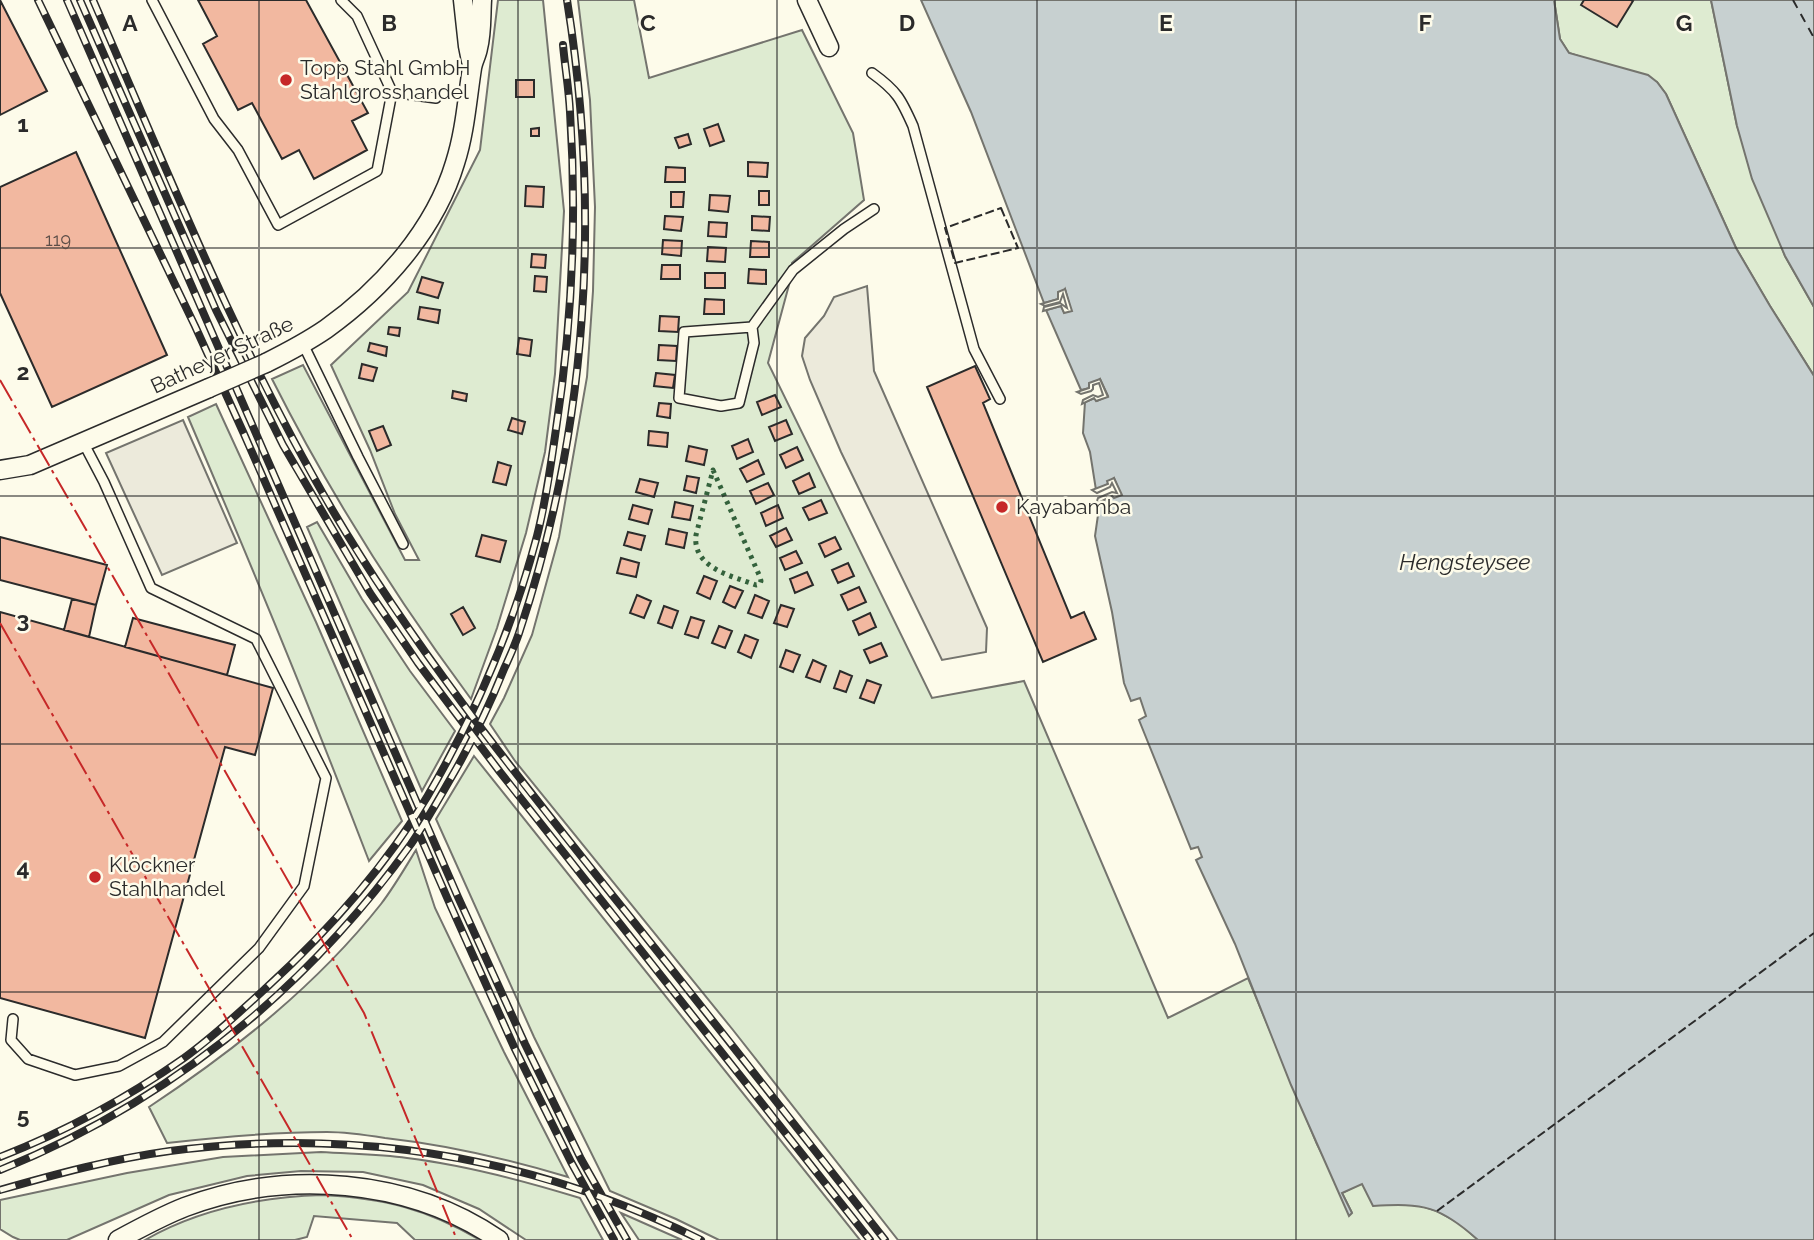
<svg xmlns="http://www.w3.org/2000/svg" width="1814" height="1240" font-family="Raleway,sans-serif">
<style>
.green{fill:#deebd1;stroke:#74746e;stroke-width:2}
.parking{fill:#eceadb;stroke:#74746e;stroke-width:2}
.water{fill:#c7d0d0;stroke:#74746e;stroke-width:2}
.pier{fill:#fdfbea;stroke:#74746e;stroke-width:2}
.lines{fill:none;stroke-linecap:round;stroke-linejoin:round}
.ferry{stroke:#2b2b2b;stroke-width:2;stroke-dasharray:9 7;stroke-linecap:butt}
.building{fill:#f2b8a0;stroke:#2b2b2b;stroke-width:2}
.service-casing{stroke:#2b2b2b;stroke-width:12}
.minor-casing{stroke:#2b2b2b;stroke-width:21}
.service{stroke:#fdfbea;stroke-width:9}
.minor{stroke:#fdfbea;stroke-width:18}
.rail-casing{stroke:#2b2b2b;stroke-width:8}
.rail{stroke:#fdfbea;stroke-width:5;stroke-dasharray:16;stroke-linecap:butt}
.minor-bridge-casing{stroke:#2b2b2b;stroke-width:21;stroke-linecap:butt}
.minor-bridge{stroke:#fdfbea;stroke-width:18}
.hedge{stroke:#34623c;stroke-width:5;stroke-dasharray:3.5 5;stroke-linecap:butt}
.fence{stroke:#2b2b2b;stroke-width:2;stroke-dasharray:9 3.5;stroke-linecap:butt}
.power{stroke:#c62828;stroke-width:2;stroke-dasharray:24 5 3.5 5;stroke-linecap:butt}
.grid{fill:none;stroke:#2b2b2b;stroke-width:2;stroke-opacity:0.55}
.poi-dot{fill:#c62828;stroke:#fdfbea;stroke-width:2.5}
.labels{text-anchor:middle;stroke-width:5;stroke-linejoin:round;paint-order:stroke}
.number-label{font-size:18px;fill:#5d4e48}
.poi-label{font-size:21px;fill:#2b2b2b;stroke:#fdfbea;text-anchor:start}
.street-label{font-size:21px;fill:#2b2b2b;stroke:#fdfbea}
.water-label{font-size:23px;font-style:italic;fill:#2b2b2b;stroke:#fdfbea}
.grid-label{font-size:23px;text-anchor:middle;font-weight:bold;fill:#2b2b2b;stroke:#fdfbea;stroke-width:5;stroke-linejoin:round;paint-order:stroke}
</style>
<rect width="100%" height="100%" fill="#fdfbea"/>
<path class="green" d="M498,0H543L564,211L555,374L545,452L526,533L497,628L471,699C396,598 329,492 272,379L303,365L405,560H419L395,514L370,450L331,365L408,292L480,150Z
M578,0H634L649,78L802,30L853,133L864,200L792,263L793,270L768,363L932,698L1024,681L1168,1018L1248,978L1317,1144L1352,1213L1342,1193L1362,1183L1402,1204L1421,1206L1437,1211L1459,1223L1478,1240H898L733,1030L515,761L490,724L504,698L532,635L559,537L587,377L593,291L595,207L590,100Z
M1554,0H1711L1737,126L1785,256L1814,307V376L1770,306L1736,248L1666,94L1657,82L1569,53L1560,39Z
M216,404L316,622L402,821L369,861C312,712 251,564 188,417Z
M317,522L362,599L410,671L455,731L422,791L307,527Z
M474,756L860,1240H719L676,1219L610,1191L534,1037L436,819Z
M416,850L435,908L504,1052L568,1177C508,1159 448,1145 385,1138C366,1135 346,1132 327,1132C273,1132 220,1137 167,1143L149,1107C235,1050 317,985 381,904C394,887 405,868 416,850Z
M321,1152C350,1154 379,1154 407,1158C464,1165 525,1181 580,1198L603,1240H526L479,1209L423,1185L363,1172L301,1171L247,1176L169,1195L67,1240H20L13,1237L0,1229V1200L127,1173L223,1157Z
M322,1195C384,1198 427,1209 480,1240H415L397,1223L314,1216L307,1237L295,1240H145C199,1209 260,1197 322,1195Z
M621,1213L682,1240H639Z"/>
<path class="parking" d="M867,286L874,371L987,628L986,652L942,660L841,452L810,380L802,356L805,338L824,316L834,297Z
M183,420L237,543L162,575L106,453Z"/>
<path class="water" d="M921,0H1554L1560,39L1569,53L1648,75L1657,82L1666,94L1736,248L1770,306L1814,376V1240H1478C1440,1206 1424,1203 1373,1206L1362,1184L1342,1193L1352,1213L1349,1216L1291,1085L1235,944L1196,860L1202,857L1198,847L1191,849L1139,720L1146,716L1140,698L1131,701L1124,683L1112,612L1095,536L1100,501L1113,495H1121L1114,478L1108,484L1096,490L1090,452L1083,433L1085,402L1095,398L1097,401L1108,396L1100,379L1090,388L1081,390L1046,310L1061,306L1064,312L1071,311L1065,289L1059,299L1044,303L971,112Z
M1711,0H1814V307L1785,256L1752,179L1737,126Z"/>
<path class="pier" d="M1065,289L1072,311L1064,313L1061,306L1043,311L1044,307L1060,303L1067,308L1063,294L1060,302L1045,306L1041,304L1058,299V292Z
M1100,379L1108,397L1096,401L1094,398L1082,404L1083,400L1093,395L1098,397L1103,395L1099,383L1093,385V389L1091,391L1081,394L1077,392L1089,388V383Z
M1114,478L1122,495L1114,498L1112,496L1096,504L1098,498L1112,492L1117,493L1112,483L1110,487L1097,493L1092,490L1108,484L1107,481Z"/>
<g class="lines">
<path class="ferry" d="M1793,0L1814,38"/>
</g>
<path class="building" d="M0,0L47,91L0,115Z
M198,0H306L368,113L352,121L367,150L314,179L299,150L282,159L252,103L238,110L203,44L217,36Z
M1584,0H1631L1633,1L1617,27L1581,5Z
M516,80H534V97H516Z
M718,124L724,141L710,146L704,129Z
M539,128V136H531V129Z
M688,134L691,144L679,148L675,138Z
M76,152L167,355L52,407L0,293V187Z
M748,162L768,163L767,177L748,176Z
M666,167L685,168V182H665Z
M526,186L544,187L543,207L525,206Z
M759,191H769V205H759Z
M671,192H684L683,207H671Z
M710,195L730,196L728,212L709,210Z
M665,216L683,217L681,231L664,229Z
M752,216L770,217L769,231L752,230Z
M709,222L727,223L726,237L708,236Z
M663,240L682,241L681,256L662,254Z
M751,241L769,242V257H750Z
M708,247L726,248L725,262L707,261Z
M532,254L546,255L545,268L531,267Z
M662,265H680V279H661Z
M749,269L766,270V284L748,283Z
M705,273H725V288H705Z
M535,276L547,277L546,292L534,291Z
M422,277L443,283L438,298L417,292Z
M705,299L724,300V314H704Z
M420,307L440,310L438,323L418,319Z
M660,316L679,317L678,332L659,331Z
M389,327L400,328L399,336L388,334Z
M519,338L532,340L530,356L517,354Z
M370,343L387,347L386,356L368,351Z
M659,345L677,346L676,361L658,360Z
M362,364L377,368L373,381L359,378Z
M975,366L990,399L983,403L1071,618L1084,612L1096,639L1043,662L927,387Z
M656,373L675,375L673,388L654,386Z
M453,391L467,394L466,401L452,398Z
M775,395L781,407L762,415L757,402Z
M659,403L671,404L670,418L657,416Z
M512,418L525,422L522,434L508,430Z
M786,420L792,434L775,441L769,427Z
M383,426L391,445L377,451L369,431Z
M649,431L668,433L667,447L648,445Z
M748,439L753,452L737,459L732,446Z
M689,446L707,450L704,465L686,461Z
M797,447L803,460L786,468L780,455Z
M758,460L764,474L747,482L740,469Z
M498,462L511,466L506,485L493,482Z
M809,473L815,487L799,494L793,481Z
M687,476L699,478L696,493L684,490Z
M640,479L658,483L654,497L636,492Z
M768,483L774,495L756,504L750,491Z
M821,500L827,513L809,520L803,508Z
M675,502L693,506L690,520L672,517Z
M633,505L652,510L648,524L629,519Z
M778,505L783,518L766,526L761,513Z
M786,528L792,540L776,547L770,536Z
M669,529L687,533L684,548L666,544Z
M628,532L645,536L641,550L624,545Z
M482,535L506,541L500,562L476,556Z
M0,537L107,565L96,605L0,580Z
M835,537L841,549L825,557L819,544Z
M796,551L802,563L785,570L780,558Z
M621,558L639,563L636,577L617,573Z
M848,563L854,576L838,583L832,570Z
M807,572L813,585L795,593L790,579Z
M704,576L717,581L710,599L697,593Z
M730,586L743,591L735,608L723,602Z
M859,587L866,602L848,610L841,595Z
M637,595L651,601L644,618L630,613Z
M755,595L769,601L762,618L748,613Z
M72,599L96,605L89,637L64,630Z
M781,605L794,609L787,627L774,623Z
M664,606L678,611L672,628L658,623Z
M463,607L475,628L463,635L451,614Z
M0,612L273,688L255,755L225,747L145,1038L0,998Z
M870,613L876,627L859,635L853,621Z
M691,617L704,621L698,638L685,634Z
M133,618L235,645L227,675L125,647Z
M719,626L732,631L725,648L712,643Z
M745,635L758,640L751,658L738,652Z
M881,643L887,656L870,663L864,650Z
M786,650L800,655L793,672L780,667Z
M813,660L826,666L820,682L806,677Z
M840,671L852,676L846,692L834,688Z
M867,680L881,685L874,703L860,698Z"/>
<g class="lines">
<defs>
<path id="service" d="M152,0L214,119L238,150L278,225L377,171L392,92L357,16L341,0
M872,73C897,91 901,99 913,126L974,349L1000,399
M392,92L436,98
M752,327L754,343L739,403L721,406L679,398L684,332L752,327L793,270L844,229L874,209
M303,344L358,457L403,544
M13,1019L11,1040L28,1059L75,1075L119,1066L163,1042L259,948L304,886L326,778L256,639L151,588L104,482L83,442"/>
<path id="minor" d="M463,0L468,46L471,61
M807,0L829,47
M266,363C286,353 307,342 326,329C382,289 435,230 455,163C465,132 467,100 472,68C473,61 477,55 478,48C482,33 481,15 482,0
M0,470L30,465L209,388
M118,1240C140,1228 162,1216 185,1207C286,1169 409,1178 499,1240"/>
</defs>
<use href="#service" class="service-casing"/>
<use href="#minor" class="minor-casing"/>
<use href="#service" class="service"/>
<use href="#minor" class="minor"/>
<defs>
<path id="rail" d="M38,0L195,326L244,434L449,902L515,1049L571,1162L614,1240
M67,0L458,897L525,1044L581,1159L627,1240
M80,0L216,310L283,445L370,593L418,663L500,772L870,1240
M93,0C168,172 238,349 333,511C414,648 514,772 613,896C705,1010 795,1125 885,1240
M0,1157C64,1132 127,1098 184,1058C213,1037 240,1012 266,988C326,933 386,866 427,797C475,715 513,627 537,536C546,501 551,464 556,429C572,324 577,218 570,112C569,90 565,67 563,45
M0,1170C168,1102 305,991 411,844C424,825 436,804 448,783C470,746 488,709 504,669C510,656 516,643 520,630C588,427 601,211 567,0
M0,1190C56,1174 112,1159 170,1151C355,1127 534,1157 701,1240"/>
</defs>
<use href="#rail" class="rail-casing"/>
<use href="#rail" class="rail"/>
<defs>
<path id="minor-bridge" d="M209,388L266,363"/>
</defs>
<use href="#minor-bridge" class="minor-bridge-casing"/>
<use href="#minor-bridge" class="minor-bridge"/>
<path class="hedge" d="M713,470L760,577L761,581L760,584L756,585C732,576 692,568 696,535Z"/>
<path class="fence" d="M1001,208L1018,248L955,263L945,228Z
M1437,1211L1814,933"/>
<path class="power" d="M0,380L364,1013L457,1240
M0,623L353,1240"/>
</g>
<path class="grid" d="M259,0V1240M518,0V1240M777,0V1240M1037,0V1240M1296,0V1240M1555,0V1240M0,248H1814M0,496H1814M0,744H1814M0,992H1814"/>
<g class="poi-dot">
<circle cx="286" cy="80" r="7"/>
<circle cx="1002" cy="507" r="7"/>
<circle cx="95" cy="877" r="7"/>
</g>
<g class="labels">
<g class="number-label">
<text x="58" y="246">119</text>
</g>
<g class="poi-label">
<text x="300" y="75">Topp Stahl GmbH<tspan x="300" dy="24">Stahlgrosshandel</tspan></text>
<text x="1016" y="514">Kayabamba</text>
<text x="109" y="872">Klöckner<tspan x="109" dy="24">Stahlhandel</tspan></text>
</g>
<g class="street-label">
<text transform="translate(222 355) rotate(-25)" y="7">Batheyer Straße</text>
</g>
<g class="water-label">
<text x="1465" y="570">Hengsteysee</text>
</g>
</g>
<g class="grid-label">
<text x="130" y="31">A</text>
<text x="389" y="31">B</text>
<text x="648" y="31">C</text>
<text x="907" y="31">D</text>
<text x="1166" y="31">E</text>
<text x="1425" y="31">F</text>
<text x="1684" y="31">G</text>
<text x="23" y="132">1</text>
<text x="23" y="380">2</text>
<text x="23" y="628">3</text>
<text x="23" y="876">4</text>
<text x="23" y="1124">5</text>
</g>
</svg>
